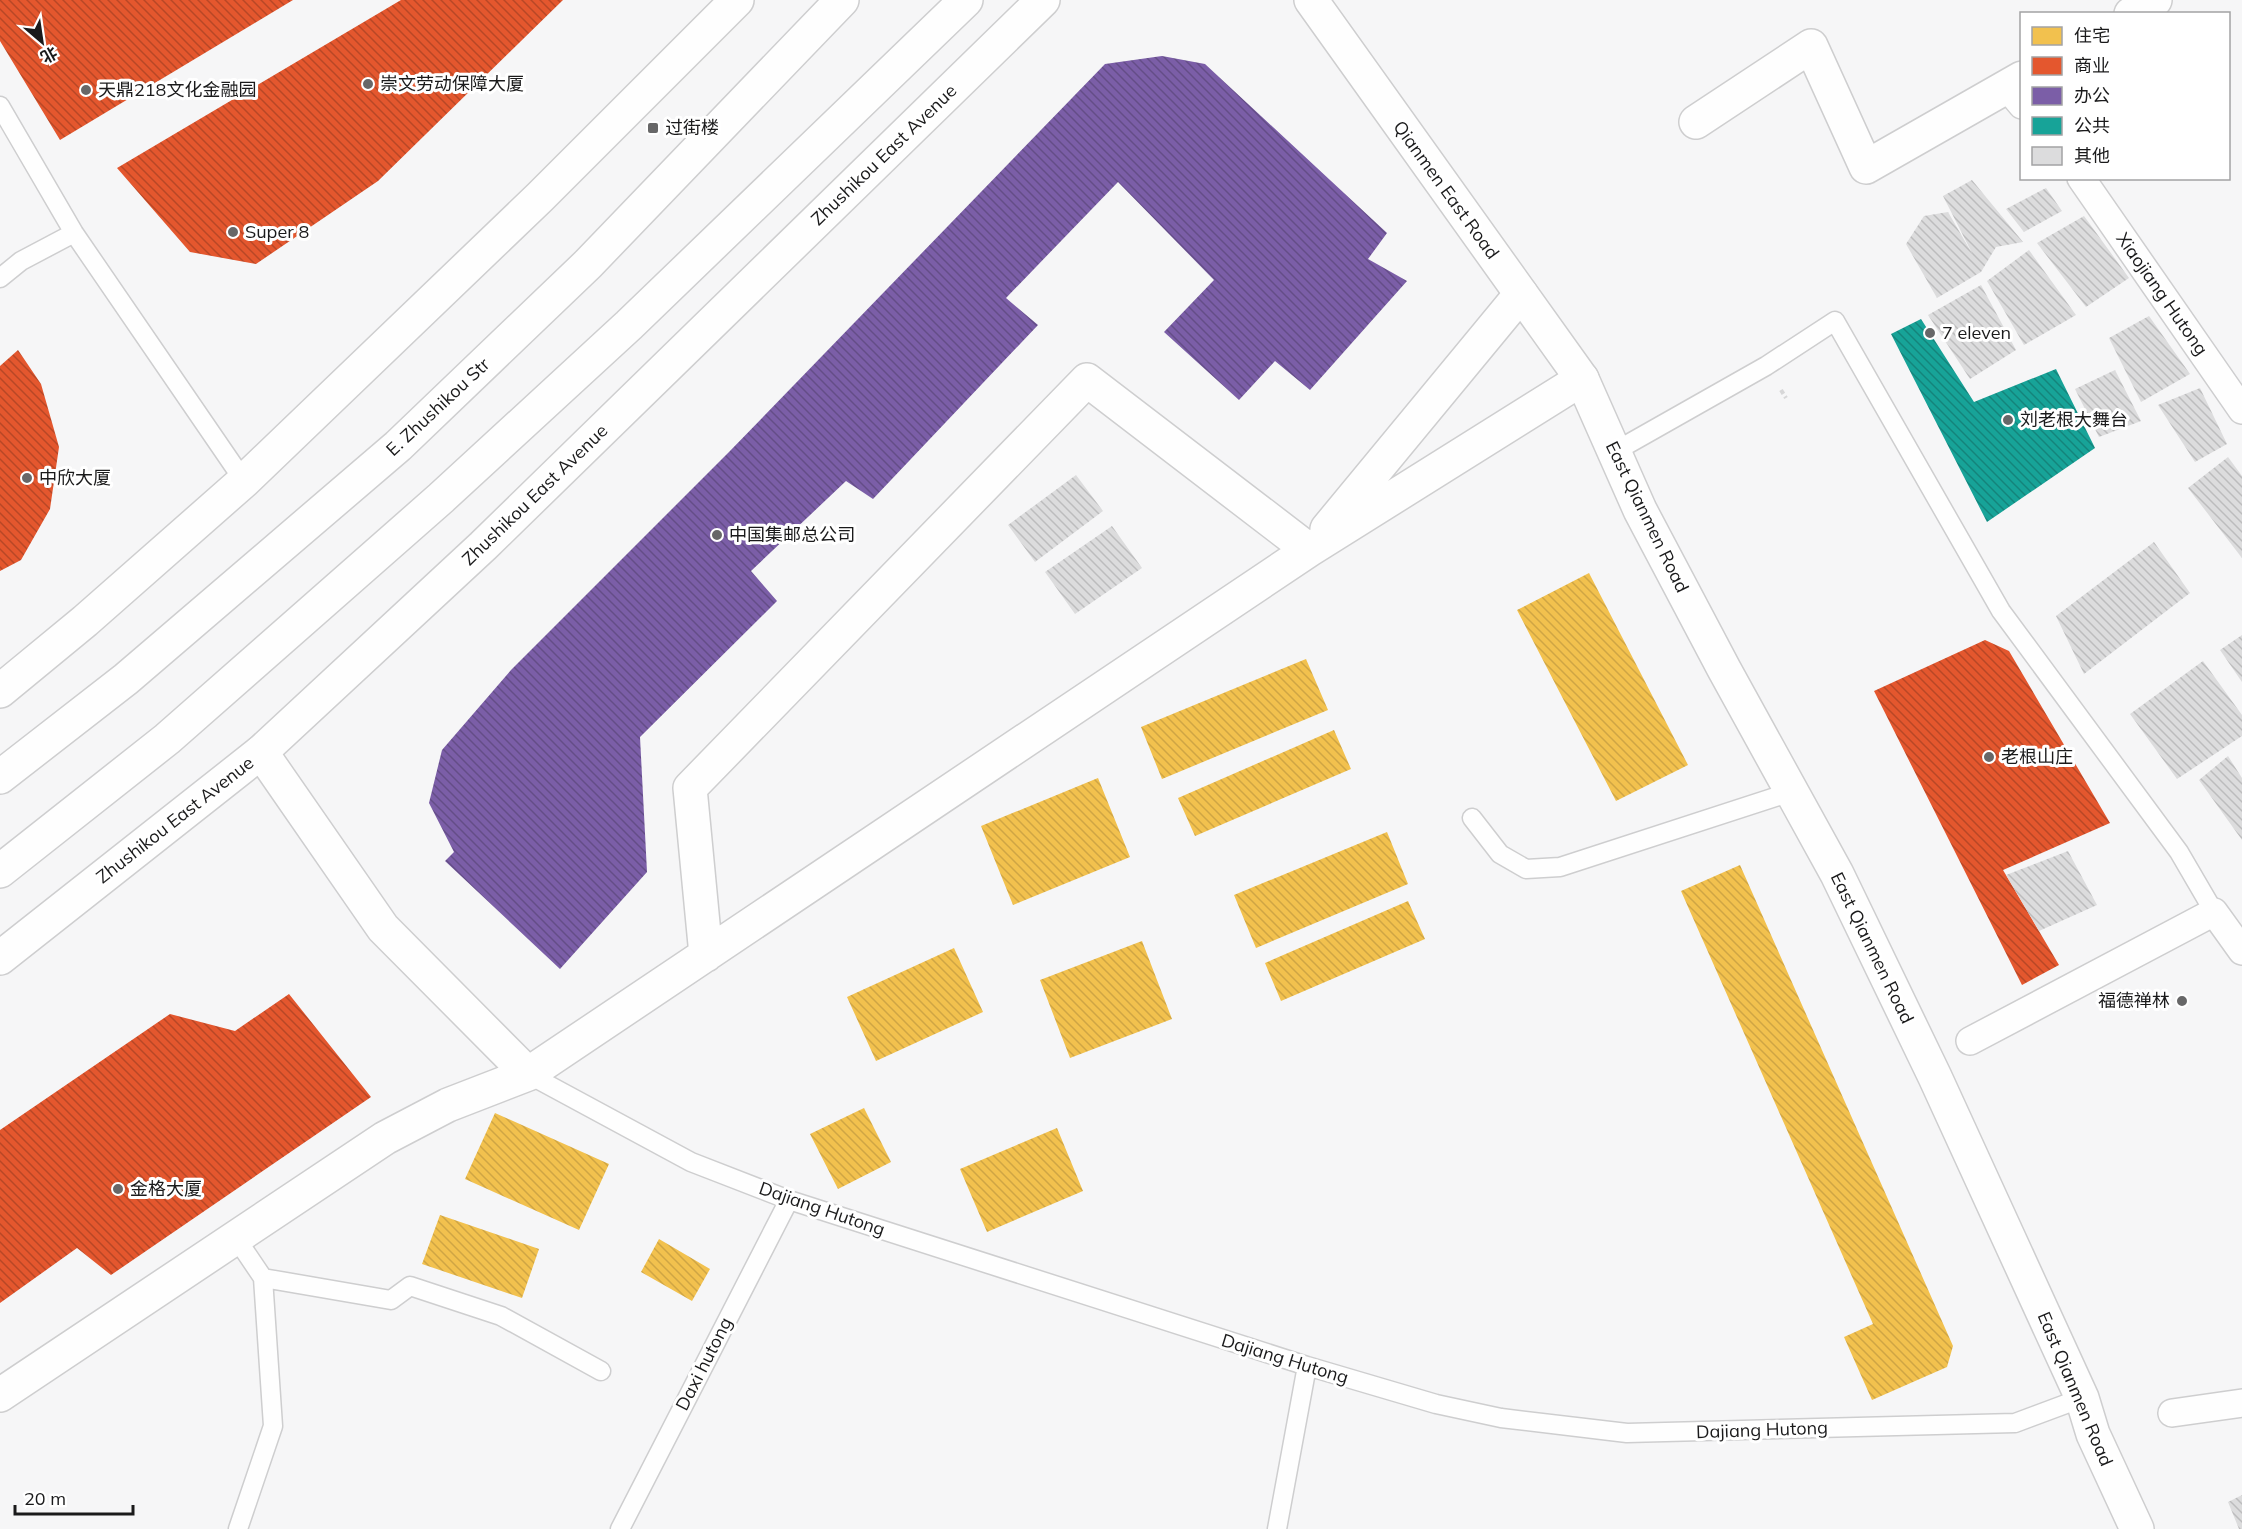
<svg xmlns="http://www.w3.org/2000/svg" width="2242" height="1529" font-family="Mulish,'Noto Sans SC',sans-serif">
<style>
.homes{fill:url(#homes-back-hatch)}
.shops{fill:url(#shops-back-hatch)}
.offices{fill:url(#offices-back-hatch)}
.public{fill:url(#public-back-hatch)}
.building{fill:url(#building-back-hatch)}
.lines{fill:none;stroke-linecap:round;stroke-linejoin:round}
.service-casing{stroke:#cececf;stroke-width:21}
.pedestrian-casing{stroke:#cececf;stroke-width:30}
.minor-casing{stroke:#cececf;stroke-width:36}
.tertiary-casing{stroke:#cececf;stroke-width:36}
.secondary-casing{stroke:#cececf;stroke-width:36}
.primary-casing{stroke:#cececf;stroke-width:36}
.path{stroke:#d7d7d8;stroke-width:4;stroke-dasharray:4.5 3;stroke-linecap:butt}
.service{stroke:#fefefe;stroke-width:18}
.pedestrian{stroke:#fefefe;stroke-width:27}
.minor{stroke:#fefefe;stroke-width:33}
.tertiary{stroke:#fefefe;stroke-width:33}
.secondary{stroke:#fefefe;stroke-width:33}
.primary{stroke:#fefefe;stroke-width:33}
.poi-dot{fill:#676768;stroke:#fff;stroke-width:2}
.labels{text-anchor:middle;stroke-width:6;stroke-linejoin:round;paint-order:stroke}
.poi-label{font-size:18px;fill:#1a1a1b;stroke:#fff;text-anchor:start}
.street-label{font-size:18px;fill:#1a1a1b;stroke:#fff}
</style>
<defs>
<pattern id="homes-back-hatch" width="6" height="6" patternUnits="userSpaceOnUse" patternTransform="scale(1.5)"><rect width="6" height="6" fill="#f2c14e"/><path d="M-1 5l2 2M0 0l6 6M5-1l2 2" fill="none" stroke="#cfa544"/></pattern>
<pattern id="shops-back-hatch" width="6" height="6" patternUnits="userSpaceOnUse" patternTransform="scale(1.5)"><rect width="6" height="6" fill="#e4572e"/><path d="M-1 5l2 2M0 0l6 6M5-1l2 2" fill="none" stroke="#b84726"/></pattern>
<pattern id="offices-back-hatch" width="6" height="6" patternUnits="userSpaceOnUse" patternTransform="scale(1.5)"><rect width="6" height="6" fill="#7b5ea7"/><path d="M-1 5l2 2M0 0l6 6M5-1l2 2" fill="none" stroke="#644d87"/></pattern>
<pattern id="public-back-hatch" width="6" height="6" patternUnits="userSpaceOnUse" patternTransform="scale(1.5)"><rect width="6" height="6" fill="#17a398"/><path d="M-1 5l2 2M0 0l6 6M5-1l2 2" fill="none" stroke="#14847b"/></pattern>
<pattern id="building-back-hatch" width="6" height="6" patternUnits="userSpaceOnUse" patternTransform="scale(1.5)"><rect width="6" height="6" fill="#dcdcdd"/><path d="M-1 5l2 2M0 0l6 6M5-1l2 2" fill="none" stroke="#bcbcbd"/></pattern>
</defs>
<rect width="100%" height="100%" fill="#f6f6f7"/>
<path class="homes" d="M1589,573L1688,765L1616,801L1517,610Z
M1306,659L1328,710L1162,779L1141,727Z
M1334,730L1351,769L1195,836L1178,798Z
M1098,778L1130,857L1013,905L981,826Z
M1387,832L1408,884L1256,948L1234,895Z
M1740,865L1953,1346L1947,1367L1872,1400L1844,1337L1873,1324L1681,891Z
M1408,901L1425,939L1281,1001L1265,963Z
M1142,941L1172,1019L1070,1058L1040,980Z
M954,948L983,1012L876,1061L847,997Z
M864,1108L891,1162L838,1189L810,1134Z
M495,1113L609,1164L579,1230L465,1179Z
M1057,1128L1083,1191L987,1232L960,1169Z
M440,1215L539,1249L522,1298L422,1264Z
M659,1239L710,1269L692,1301L641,1272Z"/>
<path class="shops" d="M0,0H293L60,140L0,41Z
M401,0H563L378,181L256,264L190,252L117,168Z
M18,350L41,384L59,447L50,509L21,560L0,571V366Z
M1985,640L2009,651L2110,823L2003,870L2059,965L2022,985L1874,691Z
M289,994L371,1097L111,1275L77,1248L0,1303V1130L170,1014L235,1031Z"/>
<path class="offices" d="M1162,56L1205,64L1387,233L1368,259L1407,281L1310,390L1275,361L1239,400L1164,332L1214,280L1118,182L1006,298L1038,325L873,499L846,481L751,571L777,601L640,737L647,872L560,969L445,861L454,852L429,803L442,750L511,670L729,452L1105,64Z"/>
<path class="public" d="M1921,319L1974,402L2056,369L2095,448L1987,522L1891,334Z"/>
<path class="building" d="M1972,180L2023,242L1996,247L1981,272L1937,298L1906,244L1924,216L1948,212L1973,255L1943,196Z
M2046,188L2062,211L2024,232L2006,209Z
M2084,216L2129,278L2086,307L2037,243Z
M2029,250L2076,315L2024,345L1987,281Z
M1981,285L2016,350L1970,379L1928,315Z
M2149,316L2190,374L2141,402L2109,338Z
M2115,370L2141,421L2099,437L2075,389Z
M2200,388L2227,444L2195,462L2158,405Z
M2228,457L2242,476V558L2188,488Z
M1076,475L1103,511L1035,562L1008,525Z
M1112,526L1142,568L1075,614L1045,572Z
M2154,542L2190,593L2084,674L2056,616Z
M2242,635V682L2220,650Z
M2203,661L2242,715V736L2177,779L2130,714Z
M2228,756L2242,778V840L2199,780Z
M2068,851L2097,905L2039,931L2006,875Z
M2242,1495V1529H2239L2228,1502Z"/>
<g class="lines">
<defs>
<path id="service" d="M0,106L74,233L244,481
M0,278L21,261L74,233
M1614,452L1766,366L1835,321L2001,611L2179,852L2214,912
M1472,818L1500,854L1526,869L1560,867L1791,792
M528,1074L691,1162L789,1200L1307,1366L1436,1404L1501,1418L1627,1433L2015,1423L2082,1398
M236,1238L263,1278L391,1300L410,1286L501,1316L601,1371
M238,1529L273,1426L263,1278
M620,1529L789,1200
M1277,1529L1307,1366"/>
<path id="pedestrian" d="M2007,87L2022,105
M2081,178L2242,410
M1970,1041L2214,912L2242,951
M2172,1413L2242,1403"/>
<path id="minor" d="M2131,14L2155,0
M1696,122L1811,46L1866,167L2022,78
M1327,529L1521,294
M261,752L383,928L528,1074
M706,955L690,788L1087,380L1309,550
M0,1395L385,1138L448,1105L528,1074L1309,550L1582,379"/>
<path id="tertiary" d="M0,691L85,621L244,481L540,197L737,0
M0,958L261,752L483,546L1043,0"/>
<path id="secondary" d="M1311,0L1582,379L1640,510L1724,669L1837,874L1935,1077L2082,1398L2093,1434L2137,1529"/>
<path id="primary" d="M0,777L126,679L398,446L588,264L842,0
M0,871L167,739L441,498L629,325L966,0"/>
</defs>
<use href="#service" class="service-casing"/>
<use href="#pedestrian" class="pedestrian-casing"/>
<use href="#minor" class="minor-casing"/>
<use href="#tertiary" class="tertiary-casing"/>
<use href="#secondary" class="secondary-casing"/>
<use href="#primary" class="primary-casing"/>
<path class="path" d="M1781,390L1786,398"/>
<use href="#service" class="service"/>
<use href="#pedestrian" class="pedestrian"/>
<use href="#minor" class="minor"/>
<use href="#tertiary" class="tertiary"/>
<use href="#secondary" class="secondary"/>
<use href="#primary" class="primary"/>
</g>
<g class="poi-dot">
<circle cx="368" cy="84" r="6"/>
<circle cx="86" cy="90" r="6"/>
<rect x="647" y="122" width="12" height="12" rx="3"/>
<circle cx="233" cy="232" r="6"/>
<circle cx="1930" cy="333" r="6"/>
<circle cx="2008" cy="420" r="6"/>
<circle cx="27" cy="478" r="6"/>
<circle cx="717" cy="535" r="6"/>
<circle cx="1989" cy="757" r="6"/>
<circle cx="2182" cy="1001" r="6"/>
<circle cx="118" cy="1189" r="6"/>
</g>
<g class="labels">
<g class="poi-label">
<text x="380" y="90">崇文劳动保障大厦</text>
<text x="98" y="96">天鼎218文化金融园</text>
<text x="665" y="134">过街楼</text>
<text x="245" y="238">Super 8</text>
<text x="1942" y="339">7 eleven</text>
<text x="2020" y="426">刘老根大舞台</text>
<text x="39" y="484">中欣大厦</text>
<text x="729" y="541">中国集邮总公司</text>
<text x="2001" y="763">老根山庄</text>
<text x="2170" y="1007" text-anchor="end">福德禅林</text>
<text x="130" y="1195">金格大厦</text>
</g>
<g class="street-label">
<text transform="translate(884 155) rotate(-44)" y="6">Zhushikou East Avenue</text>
<text transform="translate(1446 190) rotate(54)" y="6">Qianmen East Road</text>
<text transform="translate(2162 294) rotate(55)" y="6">Xiaojiang Hutong</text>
<text transform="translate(438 407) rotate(-43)" y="6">E. Zhushikou Str</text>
<text transform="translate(535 495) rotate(-44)" y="6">Zhushikou East Avenue</text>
<text transform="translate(1647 517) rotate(64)" y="6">East Qianmen Road</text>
<text transform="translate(175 820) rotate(-38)" y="6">Zhushikou East Avenue</text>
<text transform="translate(1872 948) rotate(64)" y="6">East Qianmen Road</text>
<text transform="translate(822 1209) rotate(19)" y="6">Dajiang Hutong</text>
<text transform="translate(1285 1359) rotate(17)" y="6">Dajiang Hutong</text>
<text transform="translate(704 1364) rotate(-63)" y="6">Daxi hutong</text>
<text transform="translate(2075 1389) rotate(67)" y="6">East Qianmen Road</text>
<text transform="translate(1762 1430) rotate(-2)" y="6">Dajiang Hutong</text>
</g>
</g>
<rect x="2020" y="12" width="210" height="168" fill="#ffffff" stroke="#a3a3a4" stroke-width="1.5"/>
<rect x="2032" y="27" width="30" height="18" fill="#f2c14e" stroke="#a3a3a4" stroke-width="1.5"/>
<text x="2074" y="42" font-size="18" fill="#1a1a1b">住宅</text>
<rect x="2032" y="57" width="30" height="18" fill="#e4572e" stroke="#a3a3a4" stroke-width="1.5"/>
<text x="2074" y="72" font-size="18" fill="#1a1a1b">商业</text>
<rect x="2032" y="87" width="30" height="18" fill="#7b5ea7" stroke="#a3a3a4" stroke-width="1.5"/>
<text x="2074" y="102" font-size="18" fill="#1a1a1b">办公</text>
<rect x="2032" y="117" width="30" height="18" fill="#17a398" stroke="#a3a3a4" stroke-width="1.5"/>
<text x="2074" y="132" font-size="18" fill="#1a1a1b">公共</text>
<rect x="2032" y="147" width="30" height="18" fill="#dcdcdd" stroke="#a3a3a4" stroke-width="1.5"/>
<text x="2074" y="162" font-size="18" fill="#1a1a1b">其他</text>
<g transform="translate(42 42) rotate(151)" stroke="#ffffff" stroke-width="4.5" paint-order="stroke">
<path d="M0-4.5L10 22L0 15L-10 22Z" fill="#1a1a1b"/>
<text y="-9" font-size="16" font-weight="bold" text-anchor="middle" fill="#1a1a1b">北</text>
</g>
<path d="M15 1505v9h118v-9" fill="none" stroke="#1a1a1b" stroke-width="3"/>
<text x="24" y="1505" font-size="18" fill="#1a1a1b" stroke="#ffffff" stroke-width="4.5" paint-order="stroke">20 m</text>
</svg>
